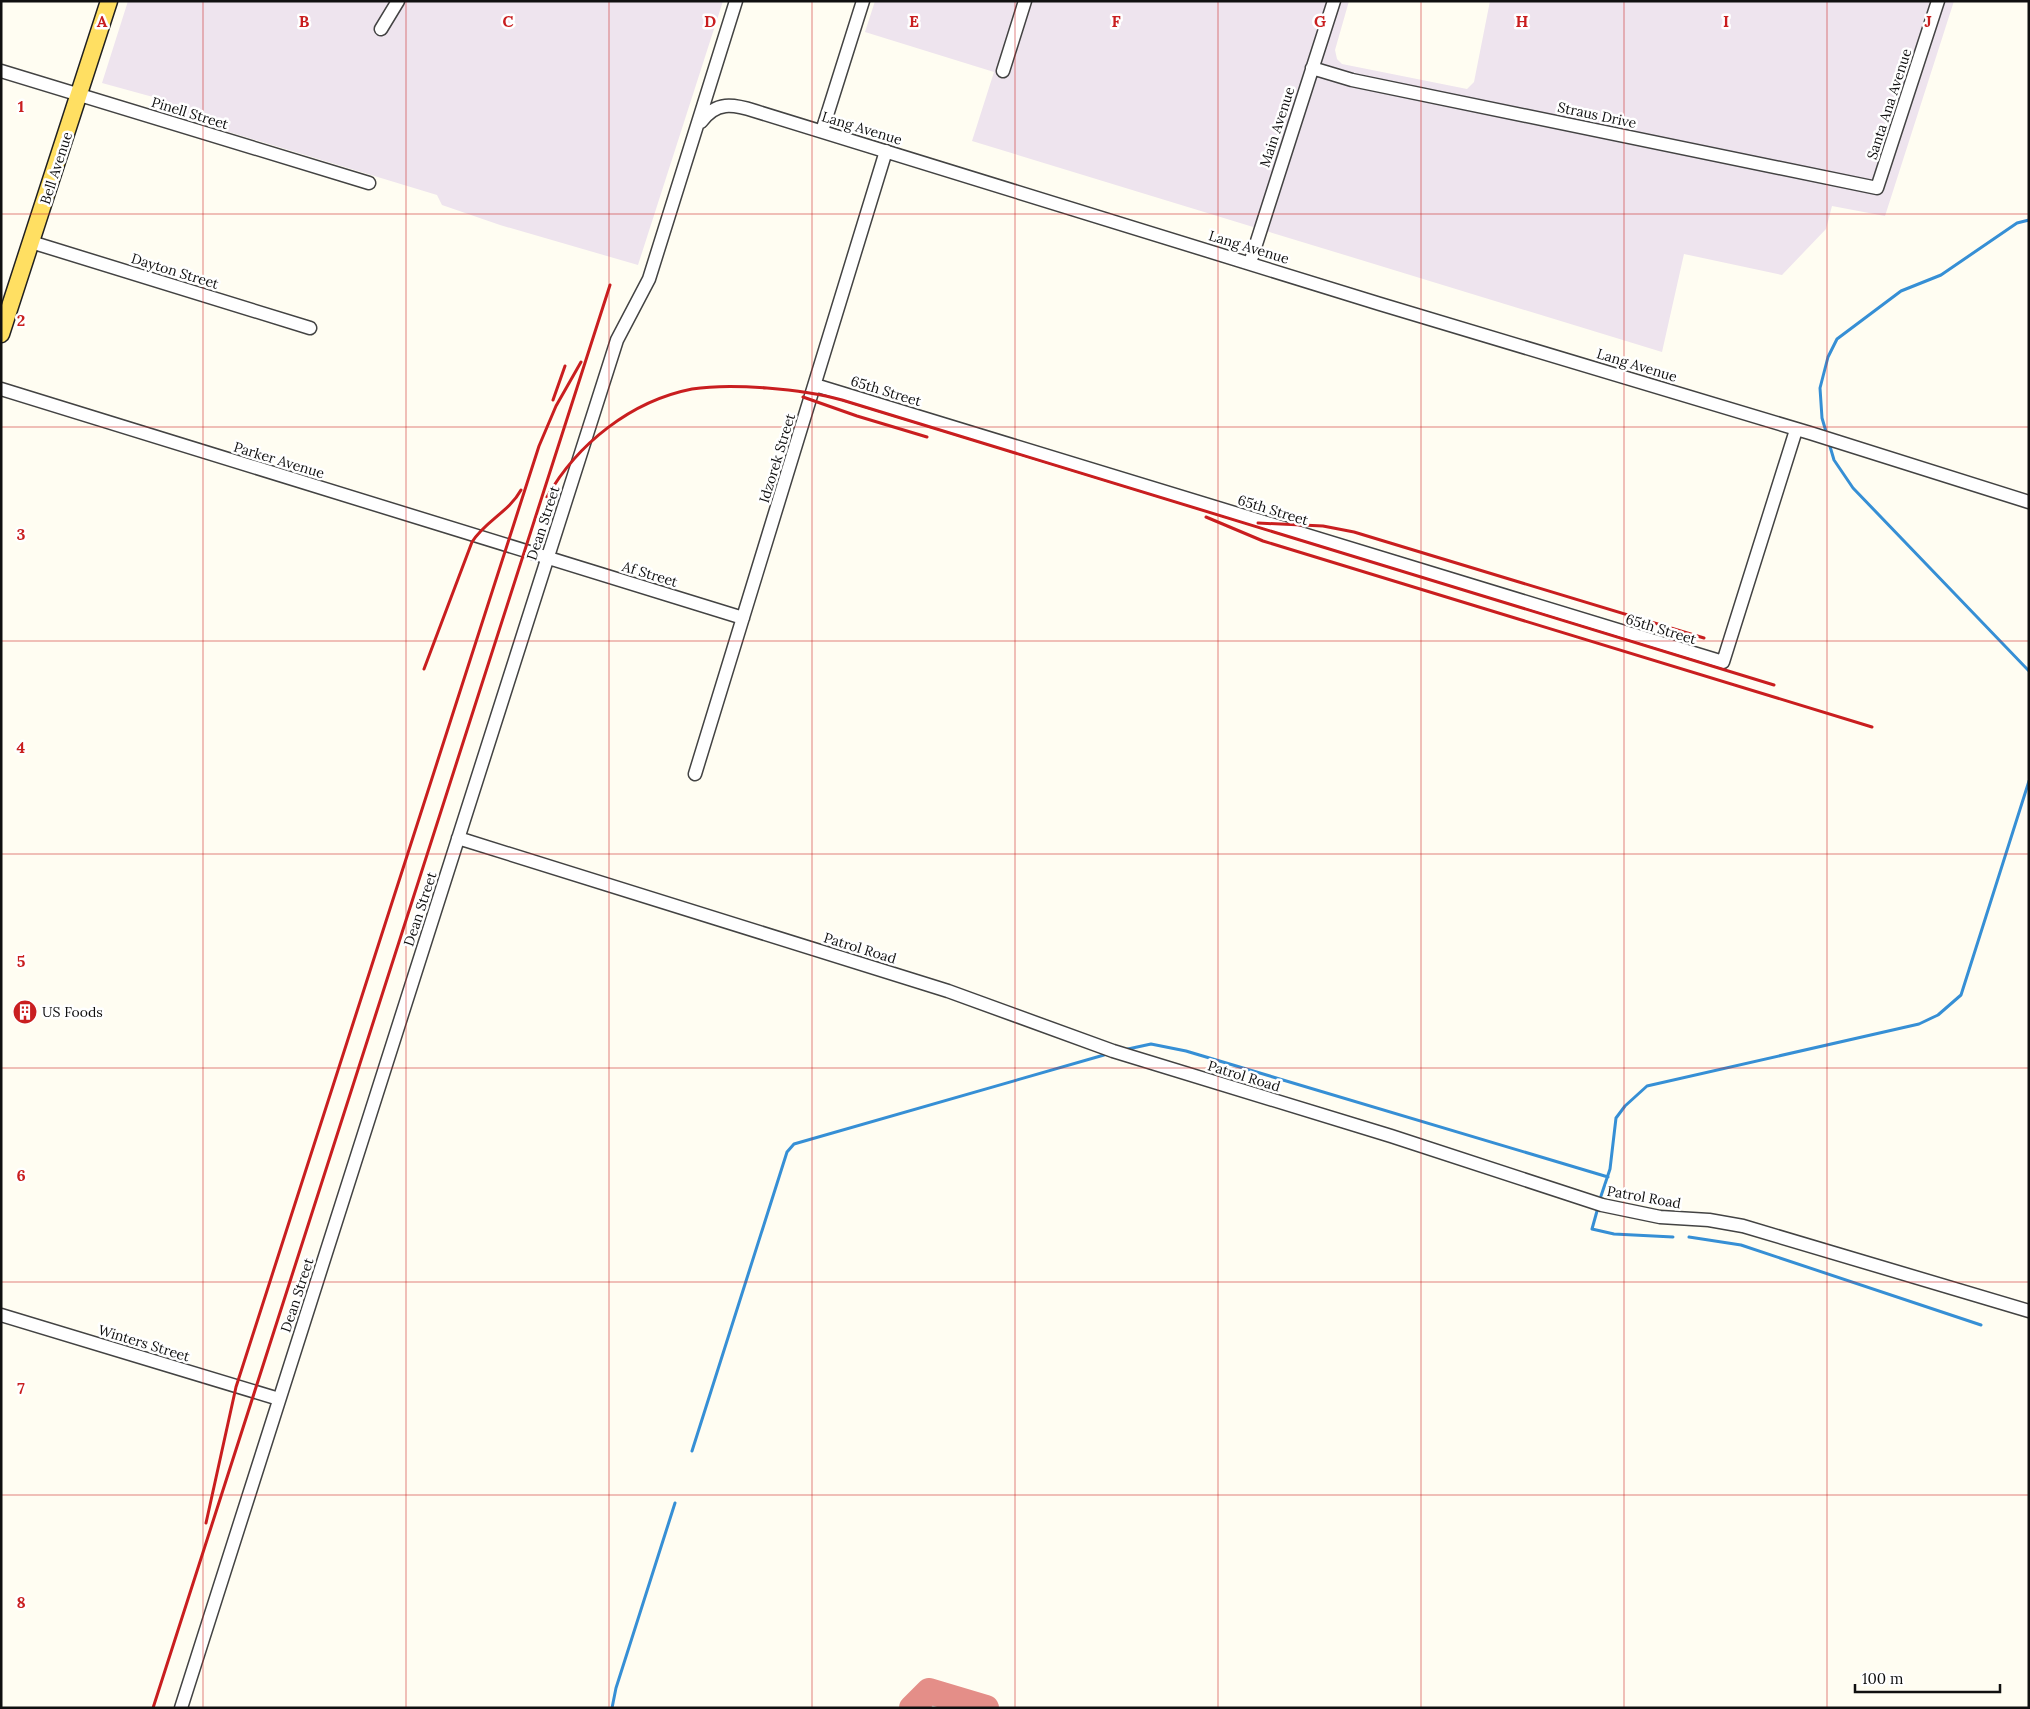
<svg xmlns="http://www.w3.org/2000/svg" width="2030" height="1709" font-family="Lora,serif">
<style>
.industrial{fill:#eee4ee}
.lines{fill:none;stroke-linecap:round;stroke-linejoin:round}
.stream{stroke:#368fd5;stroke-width:3}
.taxiway{stroke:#e48e88;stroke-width:26}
.minor-casing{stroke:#434343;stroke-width:15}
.major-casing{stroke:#212121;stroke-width:19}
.minor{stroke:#fff;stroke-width:12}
.major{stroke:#ffdf62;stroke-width:16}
.rail{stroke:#c91e1f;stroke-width:3}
.grid{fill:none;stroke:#c91e1f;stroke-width:1;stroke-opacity:0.55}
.labels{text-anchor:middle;stroke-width:5;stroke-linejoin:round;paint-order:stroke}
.street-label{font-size:14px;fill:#101010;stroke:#fff}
.poi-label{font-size:14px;fill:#101010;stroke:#fff;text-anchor:start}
.grid-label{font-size:16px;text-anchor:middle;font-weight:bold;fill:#c91e1f;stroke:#fff;stroke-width:5;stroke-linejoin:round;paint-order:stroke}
</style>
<rect width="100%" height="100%" fill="#fffdf2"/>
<path class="industrial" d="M128,1H723L638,265L500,225L442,205L437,195L153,109V97L102,83Z
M875,1H1349L1335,50L1337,59L1342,64L1467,89L1474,82L1490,1H1954L1885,216L1832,206L1826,229L1782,275L1684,254L1662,352L972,141L994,72L865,32Z"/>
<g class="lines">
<path class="stream" d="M1827,435L1822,418L1820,388L1828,357L1837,339L1901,291L1941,275L2017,223L2029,220
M1829,443L1834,460L1853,488L2029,671
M1128,1049L1151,1044L1186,1051L1608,1177
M1601,1196L1610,1169L1616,1118L1625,1106L1647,1086L1919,1024L1938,1015L1961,995L2029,781
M1597,1211L1592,1229L1614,1234L1673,1237
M1689,1237L1741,1245L1981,1325
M692,1451L787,1152L794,1144L1104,1055
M612,1708L616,1688L675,1503"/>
<path class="taxiway" d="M929,1691L986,1708
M912,1708L929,1691"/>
<defs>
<path id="minor" d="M381,29L398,1
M1312,68L1352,80L1877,188L1938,1
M1,71L369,183
M1003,71L1025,1
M701,122C716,101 733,104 755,111L1380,304L1810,433L2029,502
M822,131L863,1
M31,242L310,328
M1250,263L1334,1
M815,385L1723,662L1796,430
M1,389L743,618
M695,774L886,151
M458,838L948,991L1113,1051L1391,1136L1602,1205L1660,1217L1709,1220L1743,1226L2029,1311
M1,1315L279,1399
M181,1708L617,340L649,279L736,1"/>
<path id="major" d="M1,334L109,1"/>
</defs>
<use href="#minor" class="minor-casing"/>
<use href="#major" class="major-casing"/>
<use href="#minor" class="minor"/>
<use href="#major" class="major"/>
<path class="rail" d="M803,397L857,416L927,437
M553,400L565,366
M547,497C577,444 631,401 692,389C717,385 742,386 767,388C793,390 817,393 842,400L1774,685
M1206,517L1263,541L1872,727
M1258,523L1323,526L1354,532L1704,638
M424,669L472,542C485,521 509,512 521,490
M206,1523L236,1387L539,446L556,406L581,362
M153,1708L610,285"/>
</g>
<path class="grid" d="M203,1V1708M406,1V1708M609,1V1708M812,1V1708M1015,1V1708M1218,1V1708M1421,1V1708M1624,1V1708M1827,1V1708M1,214H2029M1,427H2029M1,641H2029M1,854H2029M1,1068H2029M1,1282H2029M1,1495H2029"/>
<defs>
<symbol id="building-disc" viewBox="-11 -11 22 22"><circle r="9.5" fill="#c91e1f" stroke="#fff"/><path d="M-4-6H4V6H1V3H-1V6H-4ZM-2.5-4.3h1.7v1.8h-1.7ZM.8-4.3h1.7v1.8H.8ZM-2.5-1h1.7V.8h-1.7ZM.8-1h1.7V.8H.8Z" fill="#fff"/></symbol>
</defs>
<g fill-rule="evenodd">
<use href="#building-disc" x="11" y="998" width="28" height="28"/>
</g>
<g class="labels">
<g class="street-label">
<text transform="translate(1889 104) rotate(-72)" y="5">Santa Ana Avenue</text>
<text transform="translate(190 113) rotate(17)" y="5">Pinell Street</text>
<text transform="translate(1597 115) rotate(12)" y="5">Straus Drive</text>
<text transform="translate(1277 127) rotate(-72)" y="5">Main Avenue</text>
<text transform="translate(862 128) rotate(17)" y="5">Lang Avenue</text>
<text transform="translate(56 168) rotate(-72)" y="5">Bell Avenue</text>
<text transform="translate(1249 247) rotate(17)" y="5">Lang Avenue</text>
<text transform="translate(175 271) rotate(17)" y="5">Dayton Street</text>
<text transform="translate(1637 365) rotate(17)" y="5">Lang Avenue</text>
<text transform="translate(886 391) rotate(17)" y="5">65th Street</text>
<text transform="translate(777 458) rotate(-73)" y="5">Idzorek Street</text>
<text transform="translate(279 460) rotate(17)" y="5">Parker Avenue</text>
<text transform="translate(1273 510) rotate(17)" y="5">65th Street</text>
<text transform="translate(543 523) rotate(-72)" y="5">Dean Street</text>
<text transform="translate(650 574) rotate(17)" y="5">Af Street</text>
<text transform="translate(1661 629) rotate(17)" y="5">65th Street</text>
<text transform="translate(420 909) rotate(-72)" y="5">Dean Street</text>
<text transform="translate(860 948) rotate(17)" y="5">Patrol Road</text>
<text transform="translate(1244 1076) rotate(17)" y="5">Patrol Road</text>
<text transform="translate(1644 1197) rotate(10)" y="5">Patrol Road</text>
<text transform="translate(297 1295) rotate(-72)" y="5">Dean Street</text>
<text transform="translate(144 1343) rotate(17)" y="5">Winters Street</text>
</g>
<g class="poi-label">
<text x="42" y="1017">US Foods</text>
</g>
</g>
<g class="grid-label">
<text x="102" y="27">A</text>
<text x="304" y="27">B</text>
<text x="508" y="27">C</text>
<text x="710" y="27">D</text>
<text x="914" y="27">E</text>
<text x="1116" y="27">F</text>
<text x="1320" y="27">G</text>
<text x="1522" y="27">H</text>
<text x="1726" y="27">I</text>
<text x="1928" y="27">J</text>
<text x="21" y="112">1</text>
<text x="21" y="326">2</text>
<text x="21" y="540">3</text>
<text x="21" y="753">4</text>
<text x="21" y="967">5</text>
<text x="21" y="1181">6</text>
<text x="21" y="1394">7</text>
<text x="21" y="1608">8</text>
</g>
<rect width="2030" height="1709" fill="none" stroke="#101010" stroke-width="5"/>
<path d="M1855 1684v8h145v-8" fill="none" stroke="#101010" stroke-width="2.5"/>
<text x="1862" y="1684" font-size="15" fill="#101010" stroke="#ffffff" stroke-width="4" paint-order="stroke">100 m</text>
</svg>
